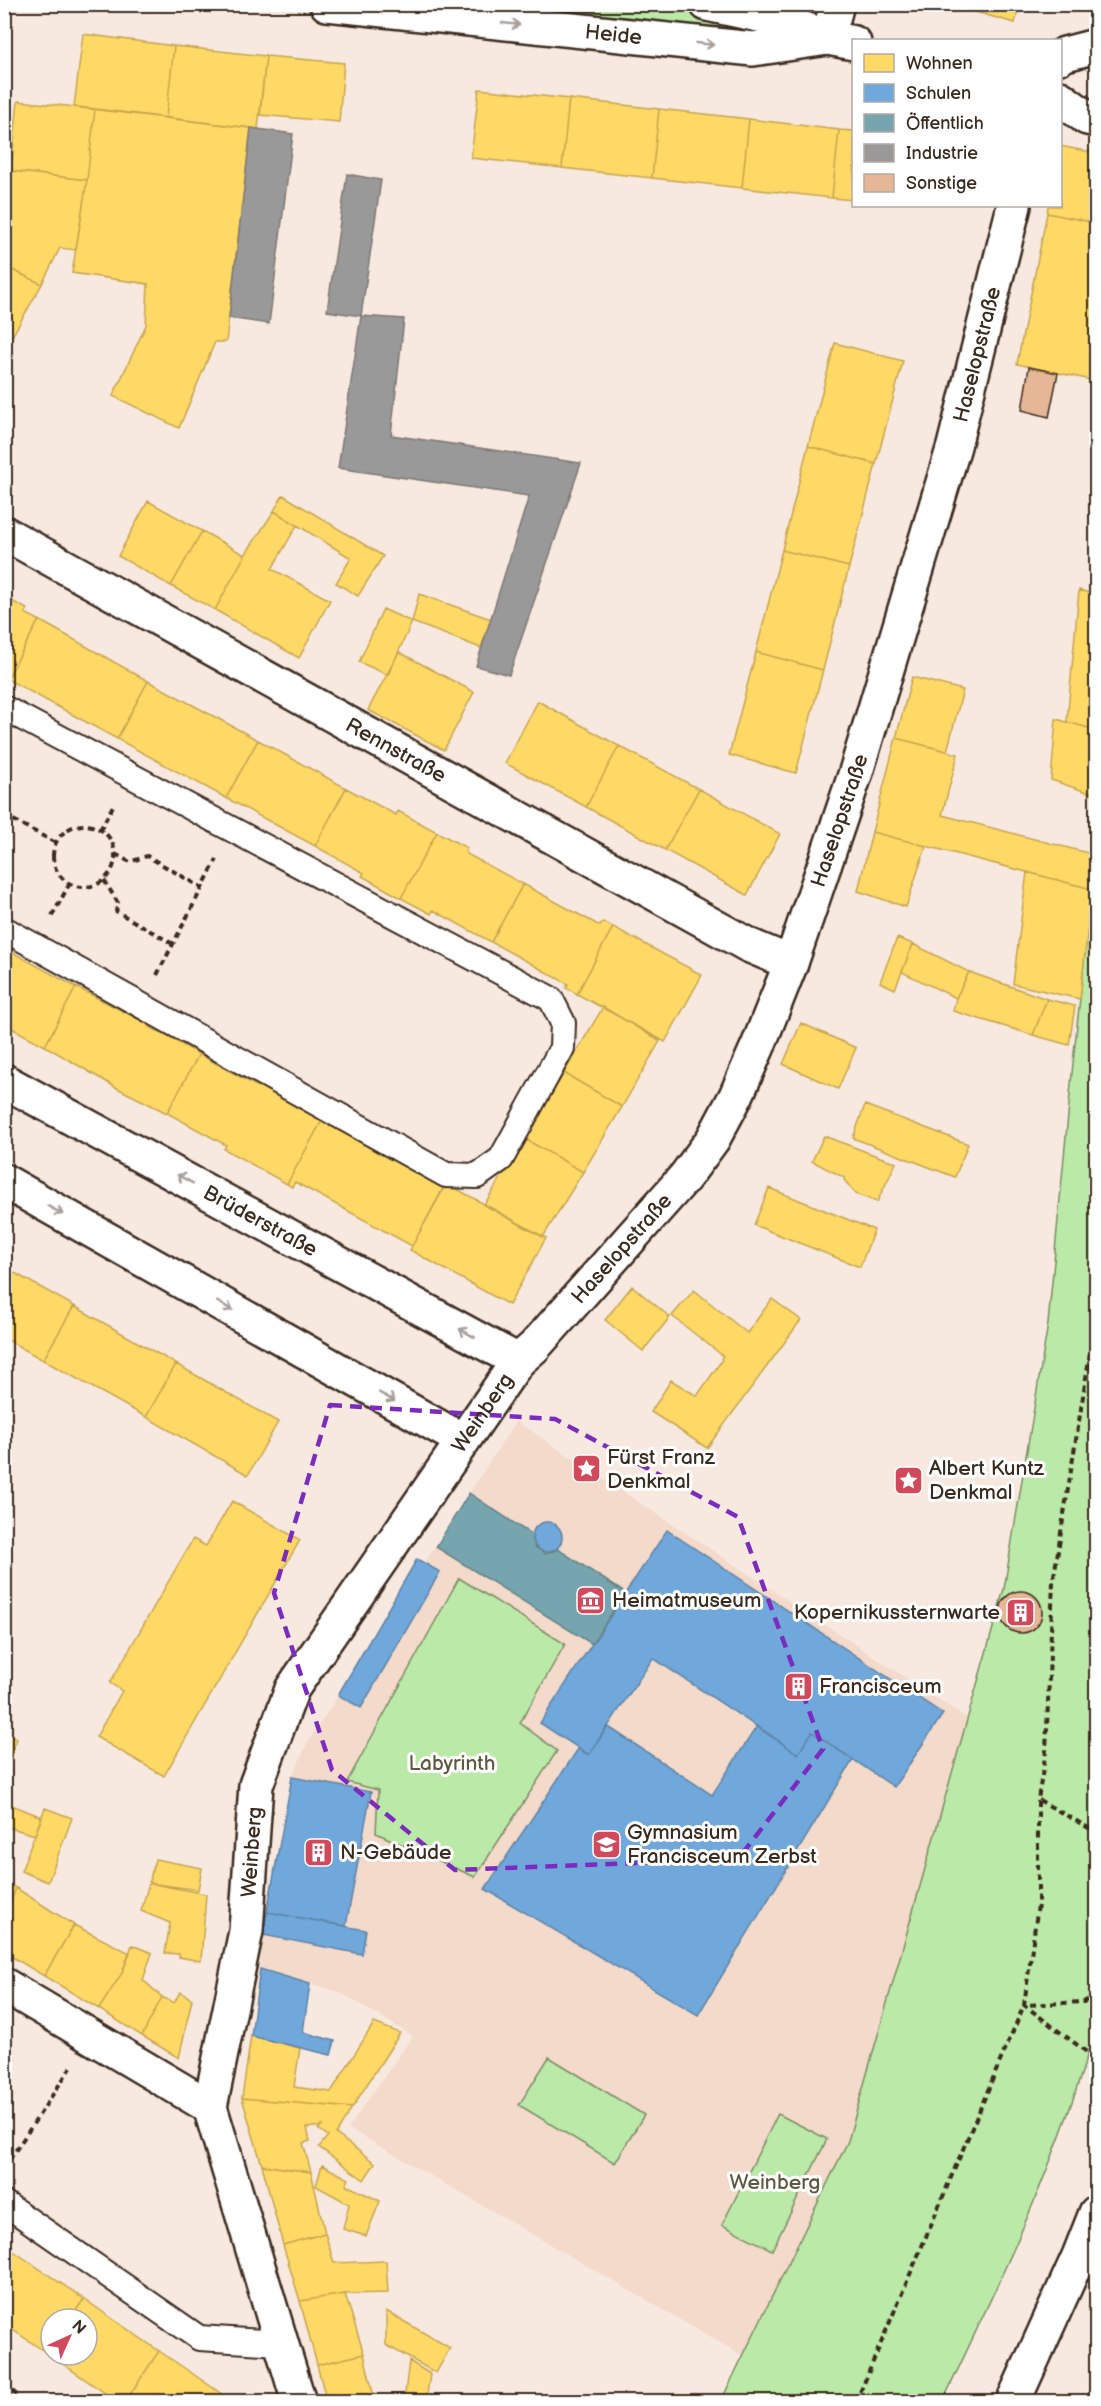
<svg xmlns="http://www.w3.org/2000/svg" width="1101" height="2406" font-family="'Balsamiq Sans',sans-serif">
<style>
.built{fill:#f3daca}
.green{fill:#bbeaa8;stroke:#7b8a63;stroke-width:1.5}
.homes{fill:#ffd966;stroke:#c4a450;stroke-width:1.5}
.schools{fill:#6fa8dc;stroke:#5f82a3;stroke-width:1.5}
.public{fill:#76a5af;stroke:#648084;stroke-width:1.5}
.industry{fill:#999;stroke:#7d7874;stroke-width:1.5}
.building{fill:#e6b796;stroke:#3b2a1e;stroke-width:1.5}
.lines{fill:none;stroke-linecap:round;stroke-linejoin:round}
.lane-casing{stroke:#3b2a1e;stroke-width:28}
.street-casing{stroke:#3b2a1e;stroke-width:38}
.secondary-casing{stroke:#3b2a1e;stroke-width:38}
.path{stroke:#3b2a1e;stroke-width:4;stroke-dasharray:6 4.5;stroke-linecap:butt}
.lane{stroke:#fff;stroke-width:24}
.street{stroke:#fff;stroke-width:33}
.secondary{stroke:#fff;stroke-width:33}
.oneway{stroke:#a79f9a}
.marked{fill:none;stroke:#7b2cbf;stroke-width:4.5;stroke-dasharray:12 8;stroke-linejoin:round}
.labels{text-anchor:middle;stroke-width:6;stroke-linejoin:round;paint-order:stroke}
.street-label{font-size:21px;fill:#3b2a1e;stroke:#fff}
.poi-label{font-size:21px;fill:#3b2a1e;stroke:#fff;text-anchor:start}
.park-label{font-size:21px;fill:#5b5a40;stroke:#fff}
</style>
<rect width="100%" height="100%" fill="#f8e9e0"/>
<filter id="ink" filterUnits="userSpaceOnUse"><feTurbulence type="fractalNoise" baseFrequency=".0167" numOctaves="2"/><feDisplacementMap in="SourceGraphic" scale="12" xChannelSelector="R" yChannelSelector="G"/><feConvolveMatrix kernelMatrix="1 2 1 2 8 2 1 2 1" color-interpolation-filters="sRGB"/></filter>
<g filter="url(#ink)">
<path class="built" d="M516,1421L967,1718L848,2141L743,2356L348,2128L413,2036L339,1992L260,1969L263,1935L292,1777L308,1742Z"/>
<path class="green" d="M472,5H653L736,20V32Z
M1096,872V2025C1060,2156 1001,2279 943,2401H721L848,2141L1004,1589L1048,1324L1074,1053L1092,889Z
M459,1578L565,1644L520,1723L557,1751L475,1877L376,1833L378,1790L347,1782Z
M549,2057L644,2115L615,2163L519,2105Z
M778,2114L827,2139L772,2250L722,2225Z"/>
<path class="homes" d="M947,4H1020L1015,23Z
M83,34L174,46L166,118L74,107Z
M174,46L266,56L258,129L166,118Z
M266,56L344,63L339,122L260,115Z
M479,89L569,99L562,168L471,158Z
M569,99L659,109L652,178L562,168Z
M18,101L95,109L87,180L11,171Z
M95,109L251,128L226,342H215L179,428L113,396L146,325L148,284L72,273L87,180Z
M659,109L749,119L742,188L652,178Z
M749,119L839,130L832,198L742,188Z
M839,130L854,131V200L832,198Z
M1060,146L1096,153V223L1047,213L1048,206H1060Z
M4,170L87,180L76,250L60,248L42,284L4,266Z
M1047,213L1096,223V381L1017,364Z
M4,266L42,284L7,345L4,344Z
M835,343L903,361L876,464L808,446Z
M808,446L876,464L849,567L782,550Z
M283,495L383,556L358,596L336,583L351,558L274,511Z
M148,501L202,531L171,586L118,556Z
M274,511L297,525L272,569L330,600L299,658L215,610L245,555Z
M202,531L245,555L215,610L171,586Z
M782,550L849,567L823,670L756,652Z
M1079,590L1096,595V730L1067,722Z
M419,594L491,619L481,648L412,622Z
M4,597L27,609L25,613L39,620L7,679L4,678Z
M383,609L412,622L388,675L359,662Z
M39,620L148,681L117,739L7,679Z
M399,652L474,692L444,750L368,710Z
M756,652L823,670L796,773L729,755Z
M912,677L963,690L947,751L896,738Z
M148,681L258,740L226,798L117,739Z
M538,701L619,746L586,807L505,763Z
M1056,719L1096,730V795L1051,780Z
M896,738L958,754L942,815L1096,855V872L1092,889L872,832Z
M258,740L346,788L315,846L226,798Z
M619,746L699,789L665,850L586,807Z
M346,788L396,815L398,811L437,832L401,898L362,876L364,873L315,846Z
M699,789L780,834L747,895L665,850Z
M437,832L467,848L465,853L523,884L491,942L433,910L431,914L401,898Z
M872,832L926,846L906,907L858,891Z
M1027,872L1092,889L1080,999L1013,984Z
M523,884L600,926L603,922L613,927L577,994L566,988L568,984L491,942Z
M613,927L702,975L665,1042L577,994Z
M897,938L913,944L895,989L880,982Z
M4,943L10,946L8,950L76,987L45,1046L4,1024Z
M913,944L969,972L956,998L902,972Z
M969,972L1047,999L1033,1035L953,1011L956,998Z
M76,987L148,1024V1026L199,1054L167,1113L115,1087L45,1046Z
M1047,999L1075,1006L1069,1045L1033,1035Z
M603,1007L660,1041L622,1107L564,1073Z
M801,1023L856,1048L838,1089L783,1064Z
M199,1054L258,1087L260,1083L324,1117L287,1184L224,1149L226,1145L167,1113Z
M564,1073L622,1107L583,1172L525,1139Z
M865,1105L968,1144L955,1177L853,1138Z
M324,1117L329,1120L327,1124L444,1188L412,1246L295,1182L292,1187L287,1184Z
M824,1136L896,1163L877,1202L856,1194L844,1180L845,1178L812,1161Z
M525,1139L583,1172L543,1237L484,1205Z
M446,1183L546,1238L509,1305L410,1250Z
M769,1188L874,1230L860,1267L754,1225Z
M4,1267L74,1306L43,1360L4,1338Z
M632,1286L670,1317L643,1351L605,1320Z
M694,1290L747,1333L772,1299L801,1320L707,1448L651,1412L671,1380L697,1396L722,1360L721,1358L723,1356L672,1316Z
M74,1306L176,1364L146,1417L43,1360Z
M176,1364L278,1422L248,1475L146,1417Z
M232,1501L300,1540L164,1776L96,1737L122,1691L110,1683L193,1539L206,1546Z
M4,1732L17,1739L7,1763L4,1761Z
M4,1802L42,1817L35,1835L4,1826Z
M45,1808L72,1818L48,1882L21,1871Z
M155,1859L202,1868L198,1890L149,1883Z
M4,1882L16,1888L4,1918Z
M149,1883L206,1894L201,1961L179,1957V1954L165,1953L170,1923L141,1911Z
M16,1888L74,1925L44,1976L4,1952V1918Z
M74,1925L130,1953L122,1973L99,2009L44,1976Z
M132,1945L152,1953L143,1980L162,1997L142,2036L99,2009L122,1973Z
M180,1992L192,1999L179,2058L142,2036L162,1997L174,2003Z
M374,2023L400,2033L352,2108L242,2098L251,2036L300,2048L294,2087L331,2092Z
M242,2098L352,2108L336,2134L375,2163L364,2180L319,2147L328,2136L318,2129L322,2126L307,2128L310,2141L303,2143L311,2172L262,2165Z
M262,2165L311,2172L325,2233L283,2245Z
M322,2165L349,2179L346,2185L380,2201L366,2236L343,2229L349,2204L316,2186Z
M325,2233L334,2263L386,2261L388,2293L345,2294L300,2301L283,2245Z
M9,2248L84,2299L70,2319H51V2347L47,2353L4,2324V2255Z
M345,2294L364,2354L317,2365L300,2301Z
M84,2299L159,2351L125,2402H118L47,2353L51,2347V2355H87V2319H70Z
M386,2311L450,2348L436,2373L386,2345Z
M159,2351L196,2376L233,2402H125Z
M364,2354L375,2402H327L317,2365Z
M409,2361L430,2374L426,2402H404Z"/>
<path class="schools" d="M532 1537a15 15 0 1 1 30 0a15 15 0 1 1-30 0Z
M667,1530L943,1714L894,1787L812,1732L798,1754L653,1658L589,1755L540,1723Z
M417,1559L440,1572L361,1708L338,1695Z
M607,1726L712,1795L757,1726L798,1754L812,1732L853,1760L698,2015L485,1889L578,1749L589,1755Z
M292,1777L371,1792L346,1926L267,1912Z
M267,1912L366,1930L362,1954L263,1935Z
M260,1969L310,1984L303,2032L335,2041L331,2055L251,2036Z"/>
<path class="public" d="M469,1493L532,1535L535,1547L546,1554L558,1549L625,1593L592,1644L436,1547Z"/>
<path class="industry" d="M251,128L293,134L269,324L229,318Z
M347,174L381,180L361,316L327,311Z
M361,316L404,319L391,435L581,463L509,675L476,666L529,496L338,468Z"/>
<path class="building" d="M1029,367L1058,373L1049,417L1022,410Z
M1000 1612a21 21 0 1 1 42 0a21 21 0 1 1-42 0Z"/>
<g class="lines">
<defs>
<path id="lane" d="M4,708L551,999L563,1023L562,1048L501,1159L477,1176L446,1175L4,929
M4,2203L199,2338L280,2343"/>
<g id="street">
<path id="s1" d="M327,4L753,49L828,38"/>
<path d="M707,4L778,19L828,38L854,43"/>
<path d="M828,38L837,4"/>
<path d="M1060,57L1065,54L1096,46"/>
<path d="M1060,98L1087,118L1096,120"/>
<path id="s2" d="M4,533L748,945L791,963"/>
<path id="s3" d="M4,1081L518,1361"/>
<path d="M4,1181L462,1440"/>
<path d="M4,1985L210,2107"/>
<path id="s4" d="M299,2402L210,2107L246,1931L256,1785L292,1689L518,1361L534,1347L685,1177L713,1139L736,1096L758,1046L791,963L856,772L954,446L1014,206"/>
</g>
<path id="secondary" d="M1013,2402L1079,2256L1096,2213"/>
</defs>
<use href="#lane" class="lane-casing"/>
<use href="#street" class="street-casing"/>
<use href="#secondary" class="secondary-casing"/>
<path class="path" d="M4,815L56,843
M53 856a31 31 0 1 1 62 0a31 31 0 1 1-62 0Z
M100,830L114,804
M115,854L130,862L147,856L201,887
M104,880L118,903L116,911L173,944
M52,916L70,883
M157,975L217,859
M1039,1800L1096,1832
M1096,1993L1084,2002L1024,2005L1096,2059
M4,2168L71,2067
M4,2384L25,2402
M856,2402L1024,2005L1038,1905V1799L1046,1751L1053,1582L1096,1316"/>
<use href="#lane" class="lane"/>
<use href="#street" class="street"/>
<use href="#secondary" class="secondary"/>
</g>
<defs><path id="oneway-shaft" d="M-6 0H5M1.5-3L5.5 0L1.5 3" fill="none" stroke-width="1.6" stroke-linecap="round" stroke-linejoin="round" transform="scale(1.5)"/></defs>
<g class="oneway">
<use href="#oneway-shaft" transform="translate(511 24) rotate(6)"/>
<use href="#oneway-shaft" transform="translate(705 44) rotate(6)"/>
<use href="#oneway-shaft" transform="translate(185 1179) rotate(-151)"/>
<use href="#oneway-shaft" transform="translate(55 1210) rotate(29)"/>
<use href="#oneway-shaft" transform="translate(225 1306) rotate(29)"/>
<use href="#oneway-shaft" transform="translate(467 1333) rotate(-151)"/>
<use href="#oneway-shaft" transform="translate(387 1397) rotate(29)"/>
</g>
</g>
<path class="marked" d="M330,1405L555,1419L738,1517L823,1749L738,1859L455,1870L332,1770L274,1593Z"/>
<defs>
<symbol id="sight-square" viewBox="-11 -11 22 22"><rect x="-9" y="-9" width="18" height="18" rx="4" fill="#d1495b" stroke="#fff"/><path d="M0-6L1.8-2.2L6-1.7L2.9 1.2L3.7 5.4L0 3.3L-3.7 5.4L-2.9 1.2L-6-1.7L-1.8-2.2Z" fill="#fff"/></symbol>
<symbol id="museum-square" viewBox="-11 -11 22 22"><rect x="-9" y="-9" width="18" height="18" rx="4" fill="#d1495b" stroke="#fff"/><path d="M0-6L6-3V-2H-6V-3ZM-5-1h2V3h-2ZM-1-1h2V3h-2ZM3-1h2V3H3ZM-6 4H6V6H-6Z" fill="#fff"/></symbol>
<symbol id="building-square" viewBox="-11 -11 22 22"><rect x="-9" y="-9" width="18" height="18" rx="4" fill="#d1495b" stroke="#fff"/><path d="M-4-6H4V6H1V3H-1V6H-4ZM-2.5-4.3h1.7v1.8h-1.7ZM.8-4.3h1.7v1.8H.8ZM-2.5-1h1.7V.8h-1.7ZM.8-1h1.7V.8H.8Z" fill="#fff"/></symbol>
<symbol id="school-square" viewBox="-11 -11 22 22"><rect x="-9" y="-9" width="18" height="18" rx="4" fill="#d1495b" stroke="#fff"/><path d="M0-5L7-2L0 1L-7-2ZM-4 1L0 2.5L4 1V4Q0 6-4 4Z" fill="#fff"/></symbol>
</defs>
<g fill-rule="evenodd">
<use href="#sight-square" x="570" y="1452" width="33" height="33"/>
<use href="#sight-square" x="892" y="1464" width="33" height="33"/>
<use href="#museum-square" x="574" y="1584" width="33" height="33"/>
<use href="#building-square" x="1004" y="1596" width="33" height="33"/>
<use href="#building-square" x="782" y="1670" width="33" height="33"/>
<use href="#school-square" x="590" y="1828" width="33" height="33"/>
<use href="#building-square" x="302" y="1836" width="33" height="33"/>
</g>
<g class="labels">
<g class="street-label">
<text dy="7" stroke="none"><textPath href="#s1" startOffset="288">Heide</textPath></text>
<text dy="7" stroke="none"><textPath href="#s4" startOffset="2260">Haselopstraße</textPath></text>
<text dy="7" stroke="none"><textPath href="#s2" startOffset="448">Rennstraße</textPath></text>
<text dy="7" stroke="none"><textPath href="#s4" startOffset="1774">Haselopstraße</textPath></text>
<text dy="7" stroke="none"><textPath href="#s3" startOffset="292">Brüderstraße</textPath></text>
<text dy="7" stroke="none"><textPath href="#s4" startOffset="1288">Haselopstraße</textPath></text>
<text dy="7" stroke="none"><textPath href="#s4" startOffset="1072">Weinberg</textPath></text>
<text dy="7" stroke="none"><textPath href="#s4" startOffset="567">Weinberg</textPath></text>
</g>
<g class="poi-label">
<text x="607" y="1464">Fürst Franz<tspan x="607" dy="24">Denkmal</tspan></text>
<text x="929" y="1475">Albert Kuntz<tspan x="929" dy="24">Denkmal</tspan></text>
<text x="612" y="1607">Heimatmuseum</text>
<text x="1000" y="1619" text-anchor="end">Kopernikussternwarte</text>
<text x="819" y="1693">Francisceum</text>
<text x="627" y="1839">Gymnasium<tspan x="627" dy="24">Francisceum Zerbst</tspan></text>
<text x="340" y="1859">N-Gebäude</text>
</g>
<g class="park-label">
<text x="452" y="1770">Labyrinth</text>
<text x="775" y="2189">Weinberg</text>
</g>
</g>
<rect width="1101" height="2406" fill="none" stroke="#fff" stroke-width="24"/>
<rect x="12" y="12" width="1077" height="2382" fill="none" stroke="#3b2a1e" stroke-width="2" filter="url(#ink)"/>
<rect x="852" y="39" width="210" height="168" fill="#ffffff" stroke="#b1aaa5" stroke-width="1.5"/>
<rect x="864" y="54" width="30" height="18" fill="#ffd966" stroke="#b1aaa5" stroke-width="1.5"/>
<text x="906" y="69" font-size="18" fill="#3b2a1e">Wohnen</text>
<rect x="864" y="84" width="30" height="18" fill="#6fa8dc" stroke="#b1aaa5" stroke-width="1.5"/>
<text x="906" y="99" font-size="18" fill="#3b2a1e">Schulen</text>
<rect x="864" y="114" width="30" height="18" fill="#76a5af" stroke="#b1aaa5" stroke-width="1.5"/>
<text x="906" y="129" font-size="18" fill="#3b2a1e">Öffentlich</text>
<rect x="864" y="144" width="30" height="18" fill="#999999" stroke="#b1aaa5" stroke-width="1.5"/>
<text x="906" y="159" font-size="18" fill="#3b2a1e">Industrie</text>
<rect x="864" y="174" width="30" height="18" fill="#e6b796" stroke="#b1aaa5" stroke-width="1.5"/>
<text x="906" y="189" font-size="18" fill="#3b2a1e">Sonstige</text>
<g transform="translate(69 2337) rotate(45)"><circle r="28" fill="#ffffff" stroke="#b1aaa5" stroke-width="1.5"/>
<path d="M0-4.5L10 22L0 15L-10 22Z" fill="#d1495b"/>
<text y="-9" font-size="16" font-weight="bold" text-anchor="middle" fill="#3b2a1e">N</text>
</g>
</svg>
